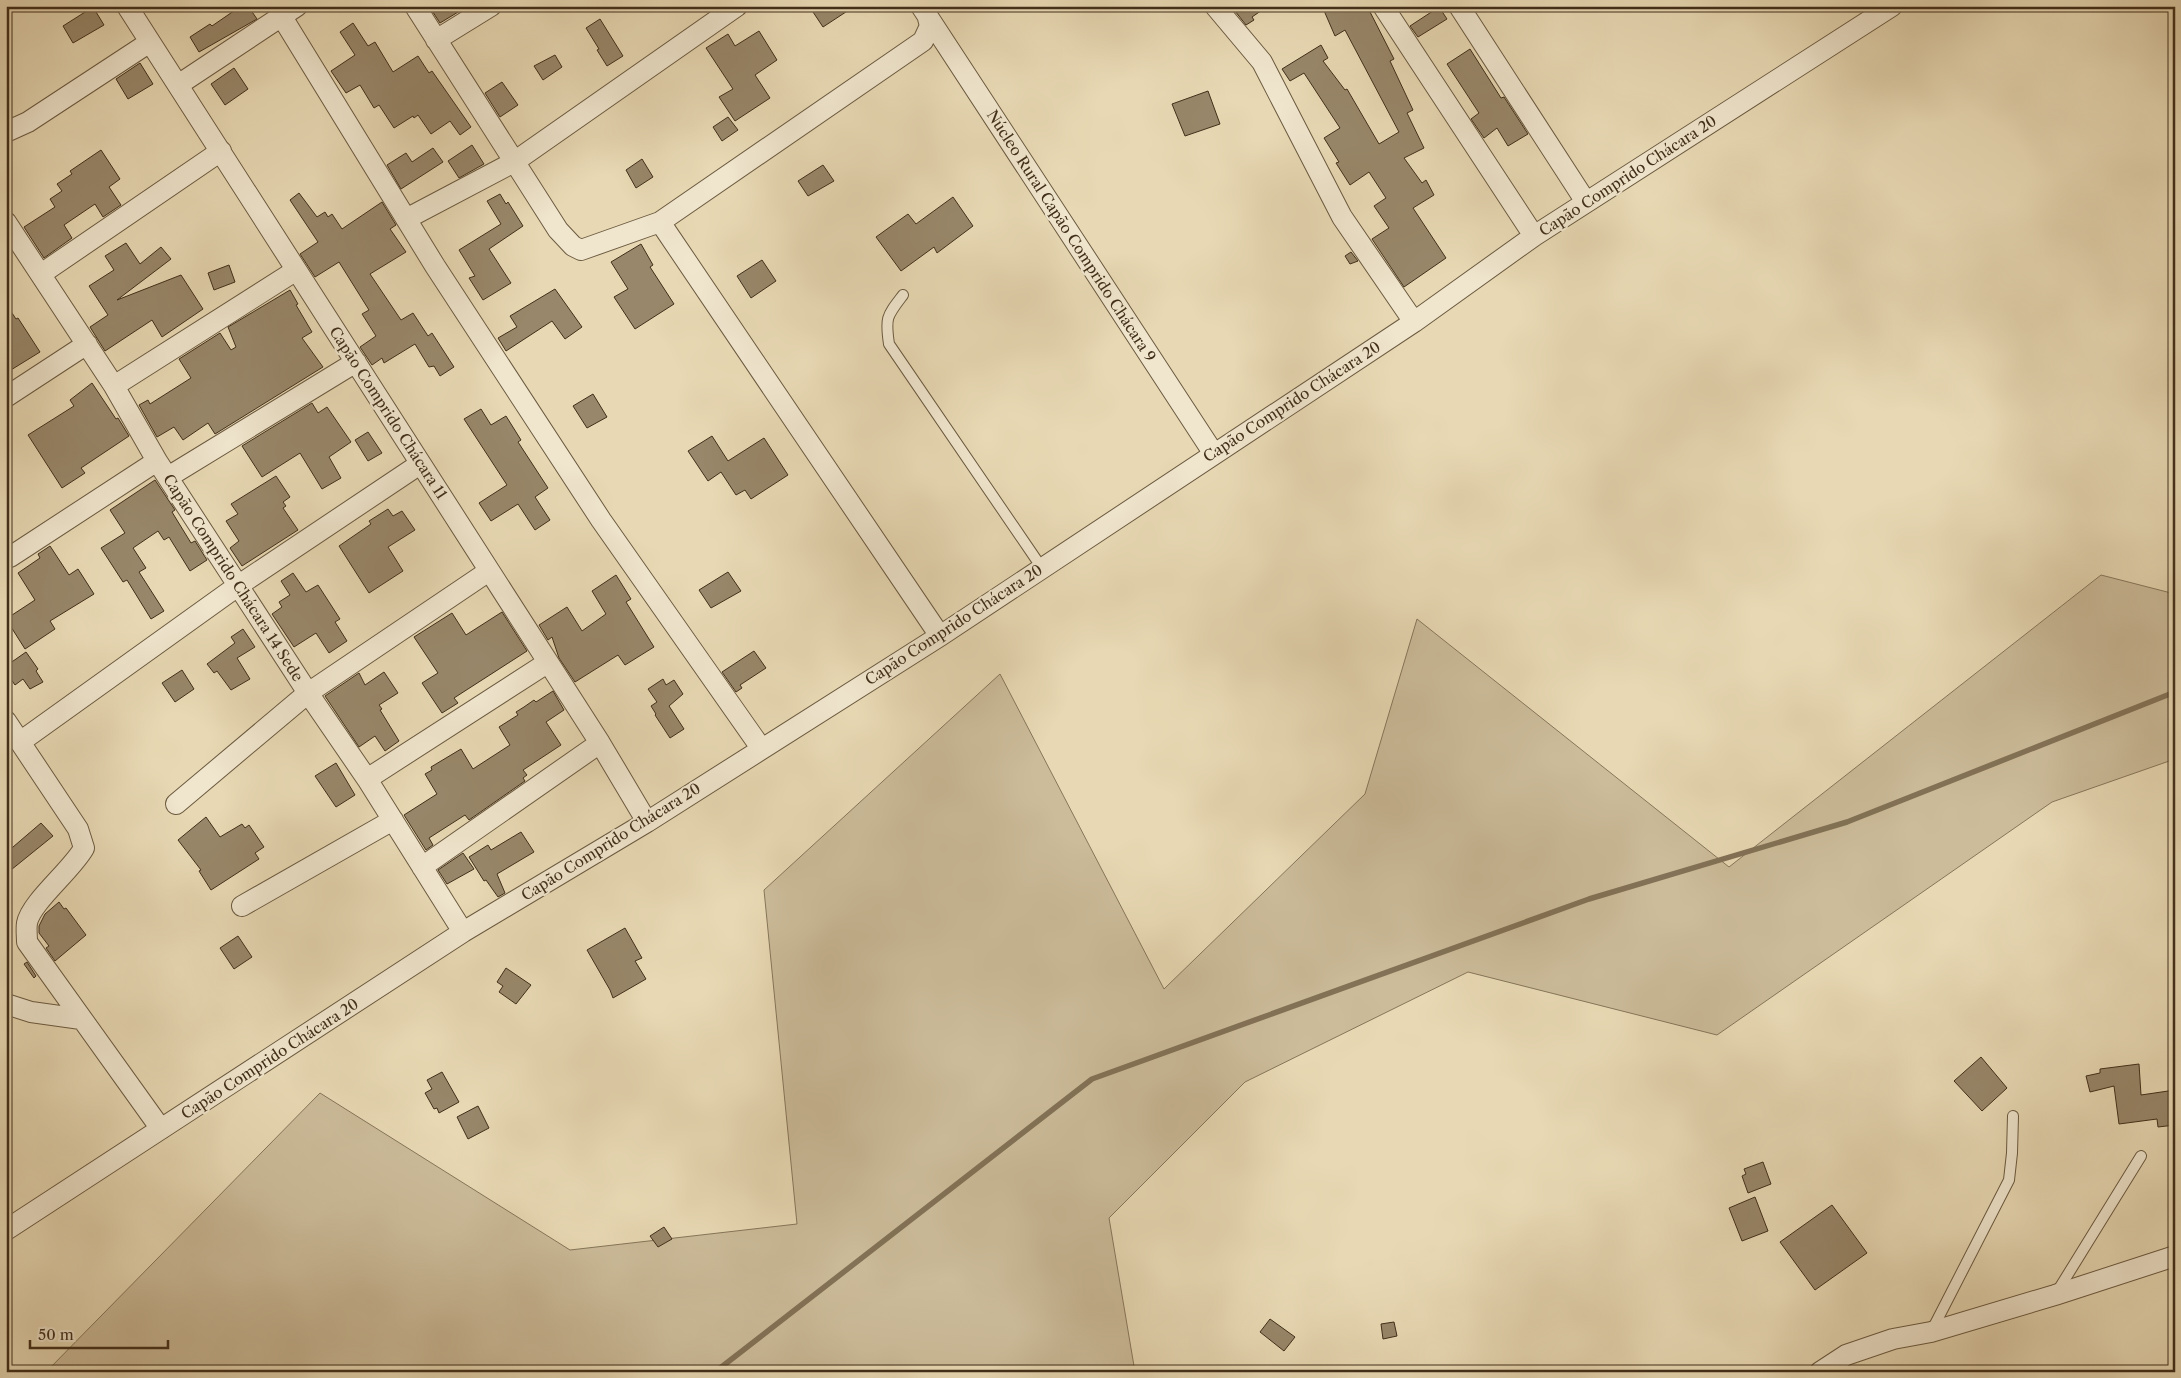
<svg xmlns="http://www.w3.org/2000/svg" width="2181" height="1378" font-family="'Libre Caslon Text',serif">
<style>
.green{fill:#ccbc9a;stroke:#86765a}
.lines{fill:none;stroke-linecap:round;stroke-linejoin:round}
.stream{stroke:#837257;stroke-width:5.5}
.building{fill:#98876a;stroke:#412f1a}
.service-casing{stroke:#6b5a40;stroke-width:12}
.minor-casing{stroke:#6b5a40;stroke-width:22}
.service{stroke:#f0e6ce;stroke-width:10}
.minor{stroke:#f0e6ce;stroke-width:20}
.labels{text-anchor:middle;stroke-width:4;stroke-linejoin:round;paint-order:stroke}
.street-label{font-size:15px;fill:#412f1a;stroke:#f0e6ce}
</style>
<rect width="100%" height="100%" fill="#e8d9b4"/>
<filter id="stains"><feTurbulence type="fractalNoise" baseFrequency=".004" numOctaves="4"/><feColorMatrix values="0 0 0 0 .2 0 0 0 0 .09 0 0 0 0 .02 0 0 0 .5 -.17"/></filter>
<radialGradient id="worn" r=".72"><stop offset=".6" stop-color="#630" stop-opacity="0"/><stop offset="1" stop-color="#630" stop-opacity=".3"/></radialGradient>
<path class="green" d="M2101,575L2175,594V759L2052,802L1717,1035L1468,972L1245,1082L1109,1218L1135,1372H46L320,1093L570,1250L797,1224L764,890L1000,674L1164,989L1365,794L1417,619L1729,867Z"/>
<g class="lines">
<path class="stream" d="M715,1372L1092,1079L1589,899L1847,822L2175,692"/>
</g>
<path class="building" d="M241,6H248L257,19L199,52L190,37L210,24L212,26Z
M429,6H468L440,23Z
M809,6H855L823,27Z
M1231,6H1268L1252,17L1254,20L1246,25Z
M1322,6H1367L1394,59L1390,61L1413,110L1407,113L1424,148L1404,158L1422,183L1426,180L1434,195L1413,208L1446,258L1404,287L1372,239L1389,228L1374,206L1386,198L1369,172L1350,185L1336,163L1339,162L1324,138L1340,128L1304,73L1290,81L1282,69L1321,45L1328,58L1323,61L1345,90L1347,89L1379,144L1399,132L1345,30L1335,36Z
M93,7L104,25L73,43L63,26Z
M1439,7L1447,19L1418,37L1410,26Z
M600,19L623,56L607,66L597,50L599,49L586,28Z
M353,23L368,46L375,42L393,72L418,56L429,73L432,71L471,127L460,135L450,121L431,134L418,115L414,118L413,116L394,128L379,105L374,108L360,85L346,93L331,71L355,55L340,32Z
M759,31L777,60L755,75L770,98L735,121L719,97L733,89L706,48L728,34L735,46Z
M1470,49L1501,98L1504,97L1528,134L1508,146L1497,128L1484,138L1471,119L1479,113L1447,64Z
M555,55L562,67L543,80L534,66Z
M140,63L153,84L128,99L116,79Z
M234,68L248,89L225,105L211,84Z
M502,82L518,105L500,117L485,93Z
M1208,91L1220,124L1185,136L1172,104Z
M728,117L738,130L722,141L713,127Z
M472,145L484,164L459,178L448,161Z
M433,148L443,162L401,189L387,165L406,153L412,162Z
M101,150L120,179L109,187L121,205L103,217L95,204L64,225L72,238L44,258L24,227L55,207L50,199L62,191L57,184L72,174L70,171Z
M642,159L653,177L636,188L626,170Z
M823,165L834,181L808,196L798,181Z
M299,193L317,217L325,212L328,217L332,214L342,229L382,202L396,225L390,229L406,252L370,274L401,320L413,313L428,336L432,333L454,367L440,376L434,366L429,367L415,344L384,363L382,358L372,365L360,347L376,336L362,314L369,310L339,262L315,277L300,254L318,242L290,200Z
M500,194L506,204L508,202L523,226L489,249L511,283L483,300L469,278L475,276L459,250L501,224L487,201Z
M953,197L973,226L937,253L934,247L901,271L876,237L908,214L916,224Z
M126,243L140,264L161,247L171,259L117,300L181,275L203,309L162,337L152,320L105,351L90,327L108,315L89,286L114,270L105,256Z
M641,244L653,265L650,267L674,304L635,329L614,297L628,289L611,262Z
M1351,252L1358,261L1350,264L1345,256Z
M762,260L776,281L751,298L737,276Z
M229,265L235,282L214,290L208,273Z
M555,289L582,327L565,339L552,321L506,351L498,338L517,327L510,316Z
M290,290L298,304L296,305L312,332L302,338L323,367L215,434L208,423L183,440L174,427L157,437L139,405L148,400L150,404L191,378L179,359L220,333L231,350L236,347L228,327Z
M6,304L16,319L18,318L40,352L6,373Z
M92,383L116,419L118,418L129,436L81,468L85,473L62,488L28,435L74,406L70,400Z
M593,394L607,417L587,428L573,406Z
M312,403L318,413L327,407L351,442L329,457L341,478L322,489L300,453L262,477L242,446Z
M481,409L491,425L506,416L521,440L518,442L548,488L535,497L550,520L535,530L518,504L491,521L479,503L507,485L464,419Z
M368,432L382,453L368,461L355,440Z
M712,436L728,461L764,438L788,475L751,499L745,490L736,495L721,472L708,481L688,451Z
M276,476L290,497L283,502L286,506L283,508L298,530L242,566L230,548L239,541L226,521L238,514L231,504Z
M155,480L175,510L172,512L191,543L195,541L207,560L190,571L169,537L164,540L158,531L133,548L146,568L139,572L164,611L151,619L127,580L123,582L101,548L125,533L110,510Z
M388,509L393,516L402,511L415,530L388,547L403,571L369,593L339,546L371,524L369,521Z
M50,546L69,575L78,569L94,594L50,621L55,629L25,649L6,619L35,600L18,573L40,558L38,554Z
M728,572L741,591L711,608L699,590Z
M293,573L306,592L318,585L340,619L335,622L347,641L329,653L316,633L294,647L272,614L282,607L279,602L290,595L281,581Z
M616,575L631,599L626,602L654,647L625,665L618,655L575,682L559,658L552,637L548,640L539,625L567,607L582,631L606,614L592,591Z
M502,612L527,651L454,698L458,703L442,713L422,683L438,673L414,637L452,613L466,635Z
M243,629L255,647L237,658L250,679L231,690L217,671L214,673L207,664L235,643L231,637Z
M754,651L766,668L740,685L742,688L736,692L722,672Z
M26,652L38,669L36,671L43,682L30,689L23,679L15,685L6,672V666Z
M182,670L194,689L175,702L162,683Z
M384,672L398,693L379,705L382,709L380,710L399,741L385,751L375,736L359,747L325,696L359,673L365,685Z
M663,679L666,685L674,680L683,694L669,706L684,729L670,738L655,715L656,714L651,706L657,702L648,689Z
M553,691L564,710L546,722L561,745L523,770L527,775L523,778L525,781L469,820L465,815L429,838L433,845L426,850L404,815L437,794L425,774L432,770L431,767L461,749L473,769L510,745L499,727L518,715L516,712L524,707L534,700L536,702Z
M336,763L355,795L336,807L315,776Z
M206,817L220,837L242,824L245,828L249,825L264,847L255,853L259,859L211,890L199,871L201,870L178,840Z
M41,823L53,836L6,874V853Z
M521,832L534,852L497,874L505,893L498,897L486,880L484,881L469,857L488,845L491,850Z
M463,853L474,869L447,884L438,870Z
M59,902L64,909L66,908L86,935L55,961L46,948L49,946L39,933V926L45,914Z
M625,928L642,958L635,961L646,979L613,998L610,990L587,950Z
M238,936L252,957L234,969L220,948Z
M27,962L36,976L34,978L24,964Z
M506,968L531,985L516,1004L499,992L503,986L497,982Z
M1981,1057L2007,1088L1982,1111L1954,1081Z
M2139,1064L2141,1095L2175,1090V1125L2158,1127L2157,1119L2119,1124L2114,1086L2090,1092L2086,1076L2100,1073V1069Z
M442,1072L459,1102L439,1113L437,1108L434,1109L425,1093L432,1089L427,1080Z
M478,1106L489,1128L468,1139L457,1117Z
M1763,1162L1771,1184L1748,1193L1742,1176L1746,1174L1744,1169Z
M1755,1197L1768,1231L1742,1241L1729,1208Z
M1832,1205L1867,1253L1815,1290L1780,1242Z
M664,1227L672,1239L658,1247L650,1236Z
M1270,1319L1295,1337L1284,1351L1260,1332Z
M1394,1322L1397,1336L1383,1339L1381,1324Z"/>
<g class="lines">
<defs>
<path id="service" d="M903,295C887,316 885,317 889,344L1042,568
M2057,1292L2141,1156
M1931,1332L2009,1180L2012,1153L2013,1116"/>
<path id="minor" d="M127,6L600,743L647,822
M415,6L558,230L573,246L581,250L660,222L923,41L930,26L928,18
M921,6L1214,454
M1215,6L1262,62L1342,217L1414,322
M1383,6L1534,236
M1459,6L1586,202
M282,17L435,266L601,520L761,748
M436,40L491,6
M178,85L297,6
M6,132L28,122L150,42
M406,219L514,162L737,6
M6,222L114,386L157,461L308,693L367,779L463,932
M660,222L940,636
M41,274L221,151
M114,386L295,271
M6,397L87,344
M168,477L356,362
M10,557L157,461
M6,721L78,829L84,848C72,870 31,902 27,923C26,929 27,936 27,942L161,1129
M20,742L239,585L420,464
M367,779L547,663
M176,804L308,693L489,571
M422,867L600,743
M242,906L393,820
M6,1004L31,1012L81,1019
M6,1230L463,932L647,822L940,636L1414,322L1534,236L1892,6
M1820,1372L1846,1355L1893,1339L1931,1332L2055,1295L2175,1256"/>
</defs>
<use href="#service" class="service-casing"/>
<use href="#minor" class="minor-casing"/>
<use href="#service" class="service"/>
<use href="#minor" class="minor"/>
</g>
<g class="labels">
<g class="street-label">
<text transform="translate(1628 176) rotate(-33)" y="5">Capão Comprido Chácara 20</text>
<text transform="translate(1071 236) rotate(57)" y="5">Núcleo Rural Capão Comprido Chácara 9</text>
<text transform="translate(1292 402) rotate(-33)" y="5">Capão Comprido Chácara 20</text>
<text transform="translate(388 413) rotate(57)" y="5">Capão Comprido Chácara 11</text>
<text transform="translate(233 578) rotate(57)" y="5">Capão Comprido Chácara 14 Sede</text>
<text transform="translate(954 625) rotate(-33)" y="5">Capão Comprido Chácara 20</text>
<text transform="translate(611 842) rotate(-32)" y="5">Capão Comprido Chácara 20</text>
<text transform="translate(270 1059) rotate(-33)" y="5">Capão Comprido Chácara 20</text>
</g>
</g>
<rect width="2181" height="1378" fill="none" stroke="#e8d9b4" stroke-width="25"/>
<rect x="8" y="8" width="2166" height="1363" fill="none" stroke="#412f1a" stroke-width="2.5"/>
<rect x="12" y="12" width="2156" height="1353" fill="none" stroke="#412f1a"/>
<path d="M30 1340v8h138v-8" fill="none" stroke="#412f1a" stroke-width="2.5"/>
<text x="38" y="1340" font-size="15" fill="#412f1a" stroke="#f0e6ce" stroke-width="4" paint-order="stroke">50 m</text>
<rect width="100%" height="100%" filter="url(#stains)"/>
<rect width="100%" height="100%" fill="url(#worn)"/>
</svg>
